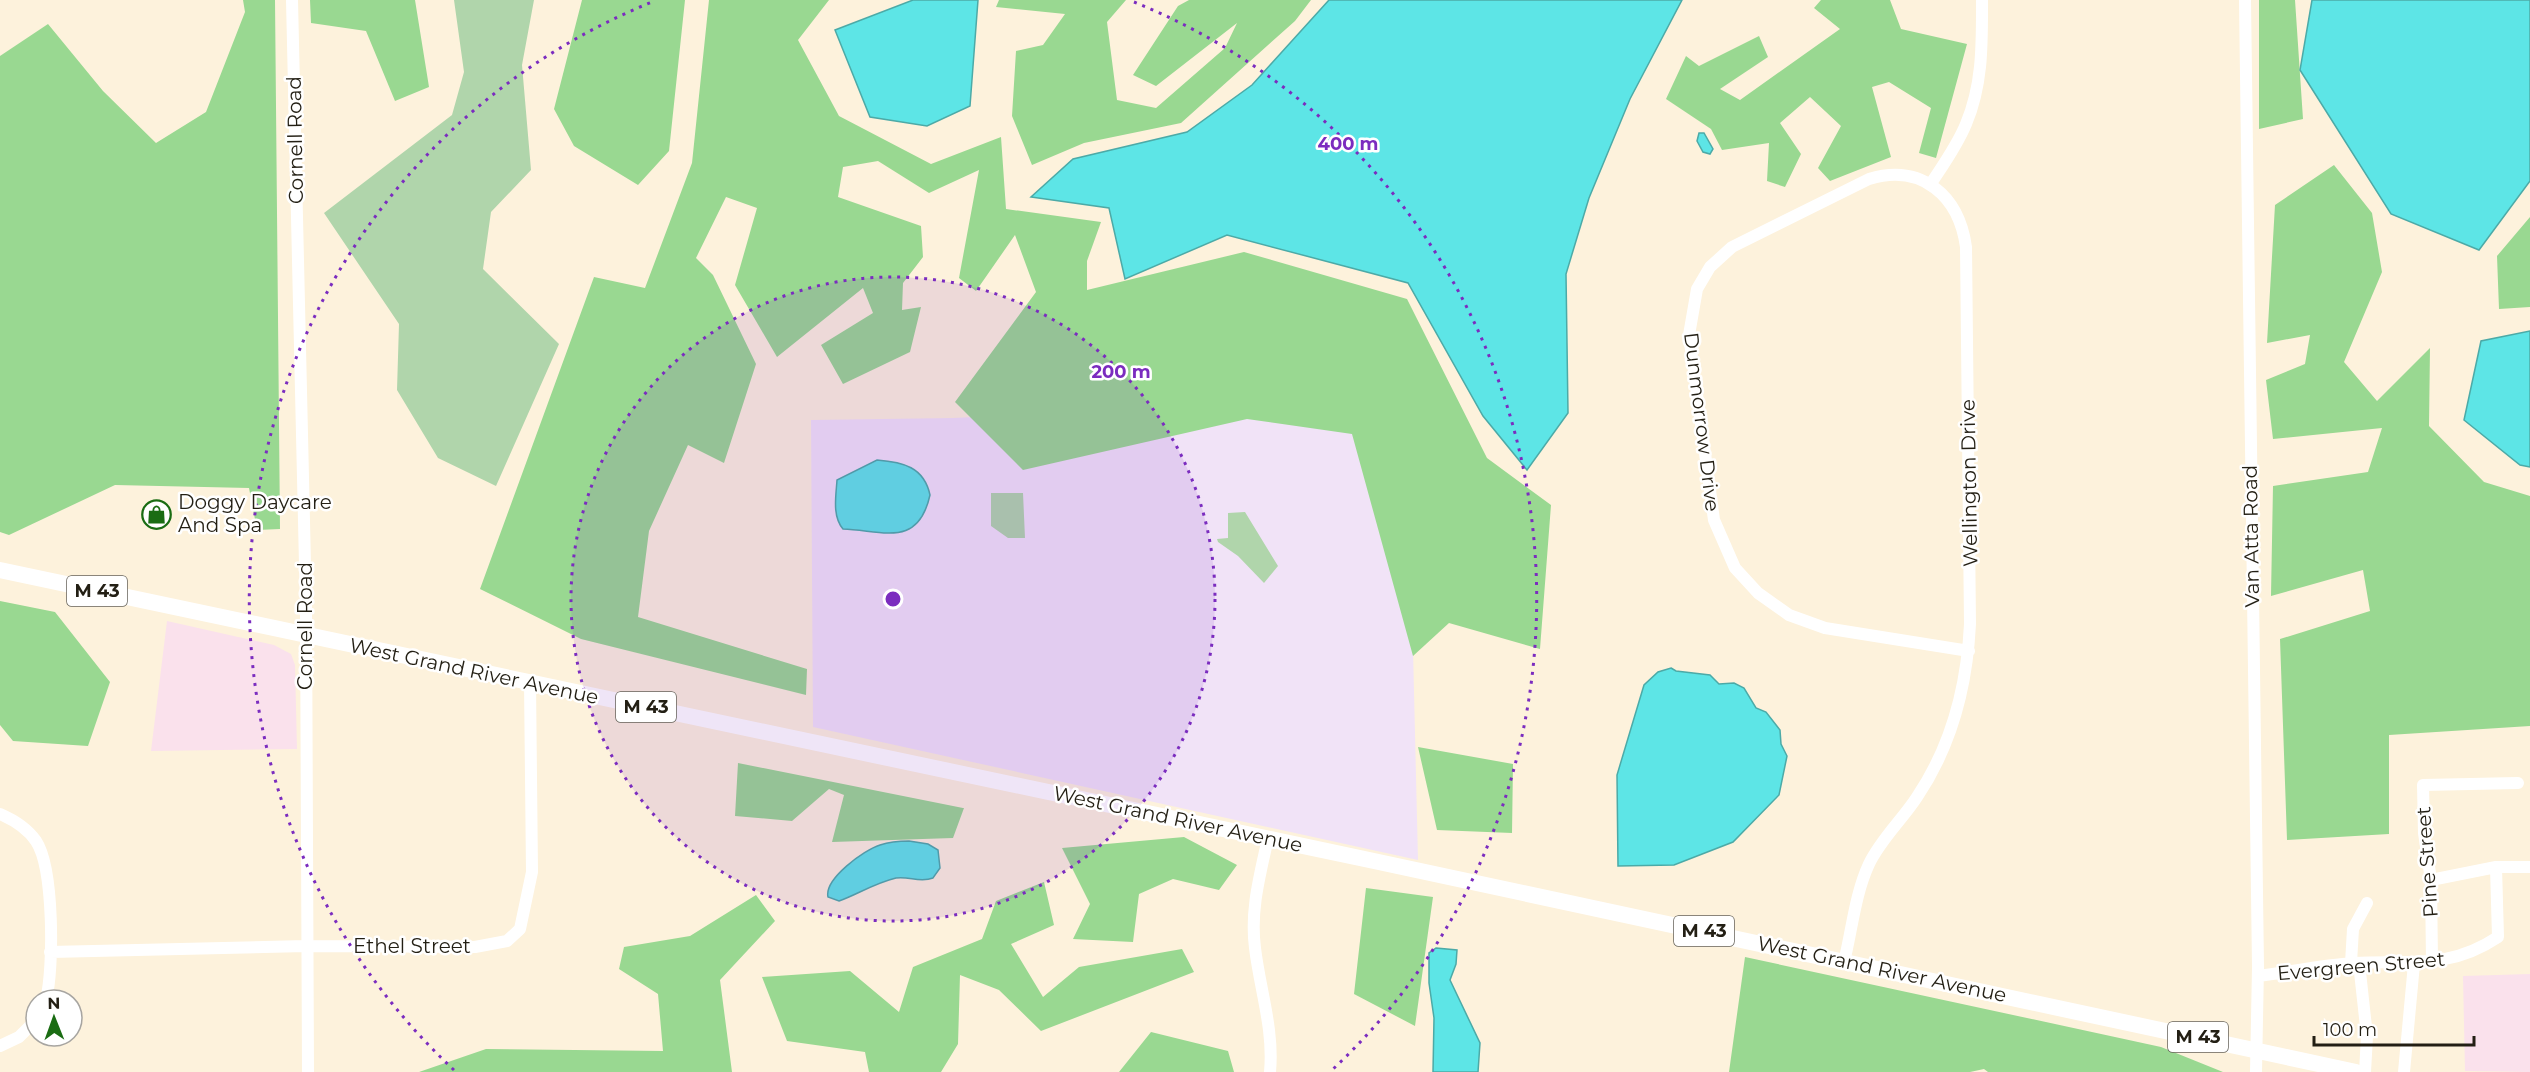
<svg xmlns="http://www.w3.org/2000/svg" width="2530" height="1072" font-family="Montserrat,sans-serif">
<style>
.commercial{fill:#fae1ec}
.education{fill:#f1e3f7}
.green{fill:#b0d5ab}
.forest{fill:#99d891}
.water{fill:#5de5e6;stroke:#4caaa7;stroke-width:1.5}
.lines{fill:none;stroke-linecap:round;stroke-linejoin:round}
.minor{stroke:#fff;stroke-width:12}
.major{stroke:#fff;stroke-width:16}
.ring{fill:none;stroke:#7b2cbf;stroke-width:3;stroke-dasharray:3 6}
.labels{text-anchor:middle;stroke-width:5;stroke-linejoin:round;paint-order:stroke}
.shield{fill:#fff;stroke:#65625a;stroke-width:1.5}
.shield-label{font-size:18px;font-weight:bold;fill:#231f14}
.street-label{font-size:20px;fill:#231f14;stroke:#fff}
.poi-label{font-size:20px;fill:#231f14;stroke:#fff;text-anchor:start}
.centre{fill:#7b2cbf;stroke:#fff;stroke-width:3}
.ring-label{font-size:18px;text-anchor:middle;font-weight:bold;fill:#7b2cbf;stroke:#fff;stroke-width:5;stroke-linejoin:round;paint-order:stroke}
</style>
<rect width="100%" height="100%" fill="#fdf2dc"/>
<path class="commercial" d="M167,621L274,645L291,654L295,665L297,749L151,751Z
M2530,974V1072L2465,1071L2463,976Z"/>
<path class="education" d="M1407,397L1418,860L813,727L811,420L953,418Z"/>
<path class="green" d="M454,0H534L522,65L531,170L491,212L483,269L559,344L496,486L438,458L397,390L399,324L324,213L452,115L464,72Z
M991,493H1023L1025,538H1008L991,526Z
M1245,512L1278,566L1264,583L1238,556L1218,542L1217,539L1228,538V513Z"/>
<path class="forest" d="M243,0H275L280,529L257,530L249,488L115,485L9,535L0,532V56L48,24L103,91L156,143L206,112L245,12Z
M310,0H415L429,87L395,101L366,31L311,23Z
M582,0H685L669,151L638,185L574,146L554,109Z
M709,0H829L798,40L839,116L931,164L1001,137L1006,209L1101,222L1087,261V290L1244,252L1407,299L1487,458L1551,505L1540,649L1449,623L1413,656L1352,434L1247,419L1023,470L955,402L1036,292L1015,235L976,291L959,278L979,170L929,193L878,161L843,167L838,197L921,226L923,257L903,283L902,310L921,307L910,352L843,384L821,345L873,313L863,288L777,357L735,285L757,208L726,197L696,258L713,275L756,364L724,463L688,445L649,531L638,617L807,669L806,695L581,639L480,589L594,277L645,288L692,163Z
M999,0H1126L1107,22L1117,100L1156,108L1225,48L1237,23L1156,86L1133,75L1178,6L1189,0H1311L1295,21L1181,123L1084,143L1032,165L1012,116L1016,51L1043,45L1065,14L996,7Z
M1821,0H1890L1901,29L1967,44L1936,158L1919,153L1931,108L1889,82L1872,87L1891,157L1830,181L1818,168L1841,126L1810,97L1780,123L1801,154L1785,187L1767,181L1769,143L1722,150L1711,129L1666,99L1686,56L1699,66L1759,36L1768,57L1720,89L1740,100L1840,29L1814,8Z
M2259,0H2295L2303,119L2259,129Z
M2334,165L2372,213L2382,272L2344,362L2377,401L2430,348L2429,426L2484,482L2530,496V726L2389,735V834L2287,840L2280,639L2370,611L2363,570L2271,596L2273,486L2368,472L2382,428L2273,439L2266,380L2305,364L2310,335L2267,343L2275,205Z
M2530,217V307L2499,309L2497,256Z
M0,601L55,612L110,682L88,746L13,741L0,725Z
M1418,747L1513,764L1512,833L1437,830Z
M738,763L963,808H964L953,838L832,842L844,795L829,789L792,821L735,816Z
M1184,837L1237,865L1219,890L1173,879L1139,894L1133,942L1073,939L1090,904L1062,848Z
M1044,882L1054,925L1011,944L1043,997L1079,967L1182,949L1194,972L1041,1031L999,990L960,975L958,1044L941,1072H869L865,1052L787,1041L762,977L850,971L899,1012L913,967L982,939L996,901Z
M1366,888L1433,897L1415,1026L1354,994Z
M756,895L775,921L720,980L732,1072H419L486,1049L663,1051L658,994L619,969L624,947L690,936Z
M1745,957L2161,1047L2223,1072H1988L1984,1069L1970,1072H1729Z
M1151,1032L1228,1051L1234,1072H1119Z"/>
<path class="water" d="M913,0H978L970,106L927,126L870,117L835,30Z
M1329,0H1682L1630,99L1589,198L1566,274L1568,413L1527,470L1483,416L1408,283L1227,235L1125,279L1109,208L1031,197L1073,159L1187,132L1252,85Z
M2312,0H2530V181L2479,250L2391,214L2300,70Z
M1699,133H1704L1713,149L1710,154L1703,152L1697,141Z
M2530,331V467L2520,465L2464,420L2481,341Z
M877,460C903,462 924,467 930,495C918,549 882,530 843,529C832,516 836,496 837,480Z
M1671,668L1676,671L1710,675L1719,684L1734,683L1744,688L1756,708L1766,712L1780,730L1781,744L1787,756L1779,795L1733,842L1674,865L1618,866L1617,775L1644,685L1658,672Z
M909,841L928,844L938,850L940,868L933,878C920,883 909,876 896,878C875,883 858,894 839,901L828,897C824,879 864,850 880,845C889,842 899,841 909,841Z
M1436,948L1457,950L1456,964L1450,980L1480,1043L1478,1072H1433L1434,1018L1429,983V953Z"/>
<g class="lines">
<path class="minor" d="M292,0L306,608L308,1072
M2245,0L2258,967L2256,1072
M1930,185C1943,165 1957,146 1966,124C1983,84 1982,43 1982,0
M0,814C14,820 27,828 36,841C54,868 54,968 46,1000
M1268,838C1260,875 1250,910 1255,948C1260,990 1274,1029 1270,1072
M2431,880L2496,867H2530
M50,952L306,946L475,947L507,941L520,929L532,872L530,682
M1844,962C1852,930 1855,894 1869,864C1881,839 1902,820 1917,797C1952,745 1967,686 1970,624L1966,247C1959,196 1922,163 1869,179L1732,247L1710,267L1697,289L1689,335L1714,520L1735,568L1758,593L1789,615L1825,628L1969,651
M2432,962L2431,880L2424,833L2423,785L2518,783
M2351,963L2353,929L2367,903
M2359,963L2367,1036L2365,1072
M2258,976C2290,972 2322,965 2354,963C2409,960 2449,970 2498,937L2496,867
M0,1046L19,1037L36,1020
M2404,1072L2414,964"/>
<path class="major" d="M0,570L1374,861L2356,1072"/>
</g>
<circle cx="893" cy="599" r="322" fill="#7b2cbf" fill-opacity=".12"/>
<g class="ring">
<circle cx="893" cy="599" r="322"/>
<path d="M454 1070A644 644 0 0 1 652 2M1134 2A644 644 0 0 1 1332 1070"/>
</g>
<defs>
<symbol id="shop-ring" viewBox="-11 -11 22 22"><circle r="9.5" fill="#fff" stroke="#1a6c13" stroke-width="1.5"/><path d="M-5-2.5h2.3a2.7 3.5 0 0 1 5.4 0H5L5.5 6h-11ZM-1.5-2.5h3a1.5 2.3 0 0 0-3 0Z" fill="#1a6c13"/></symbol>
</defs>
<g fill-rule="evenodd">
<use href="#shop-ring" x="140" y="498" width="33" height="33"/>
</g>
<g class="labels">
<g class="shield">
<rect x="67" y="576" width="60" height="30" rx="4.5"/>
<rect x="616" y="692" width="60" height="30" rx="4.5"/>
<rect x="1674" y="916" width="60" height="30" rx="4.5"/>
<rect x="2168" y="1022" width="60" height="30" rx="4.5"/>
</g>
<g class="shield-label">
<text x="97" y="597">M 43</text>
<text x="646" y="713">M 43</text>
<text x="1704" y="937">M 43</text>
<text x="2198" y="1043">M 43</text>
</g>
<g class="street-label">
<text transform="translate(295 140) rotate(-91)" y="7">Cornell Road</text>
<text transform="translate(1702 422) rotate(83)" y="7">Dunmorrow Drive</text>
<text transform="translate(1969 483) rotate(-91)" y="7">Wellington Drive</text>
<text transform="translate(2251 536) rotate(-91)" y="7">Van Atta Road</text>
<text transform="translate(305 626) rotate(-90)" y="7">Cornell Road</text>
<text transform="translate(474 671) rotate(12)" y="7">West Grand River Avenue</text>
<text transform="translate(1178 819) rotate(12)" y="7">West Grand River Avenue</text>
<text transform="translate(2427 862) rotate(-94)" y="7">Pine Street</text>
<text x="412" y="953">Ethel Street</text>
<text transform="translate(2361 966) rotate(-5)" y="7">Evergreen Street</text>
<text transform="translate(1882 969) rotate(12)" y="7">West Grand River Avenue</text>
</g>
<g class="poi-label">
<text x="178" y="509">Doggy Daycare<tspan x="178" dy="23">And Spa</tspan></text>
</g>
</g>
<circle cx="893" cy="599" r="9" class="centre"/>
<g class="ring-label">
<text x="1348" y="150">400 m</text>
<text x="1121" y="378">200 m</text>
</g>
<g transform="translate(54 1018) rotate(359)"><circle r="28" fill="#ffffff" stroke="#a7a5a1" stroke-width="1.5"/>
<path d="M0-4.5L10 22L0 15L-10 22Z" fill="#1a6c13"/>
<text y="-9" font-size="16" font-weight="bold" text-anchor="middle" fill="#231f14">N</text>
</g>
<path d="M2314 1036v9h160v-9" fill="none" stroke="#231f14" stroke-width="3"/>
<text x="2323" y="1036" font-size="18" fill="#231f14" stroke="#ffffff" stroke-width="4.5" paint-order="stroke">100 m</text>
</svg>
